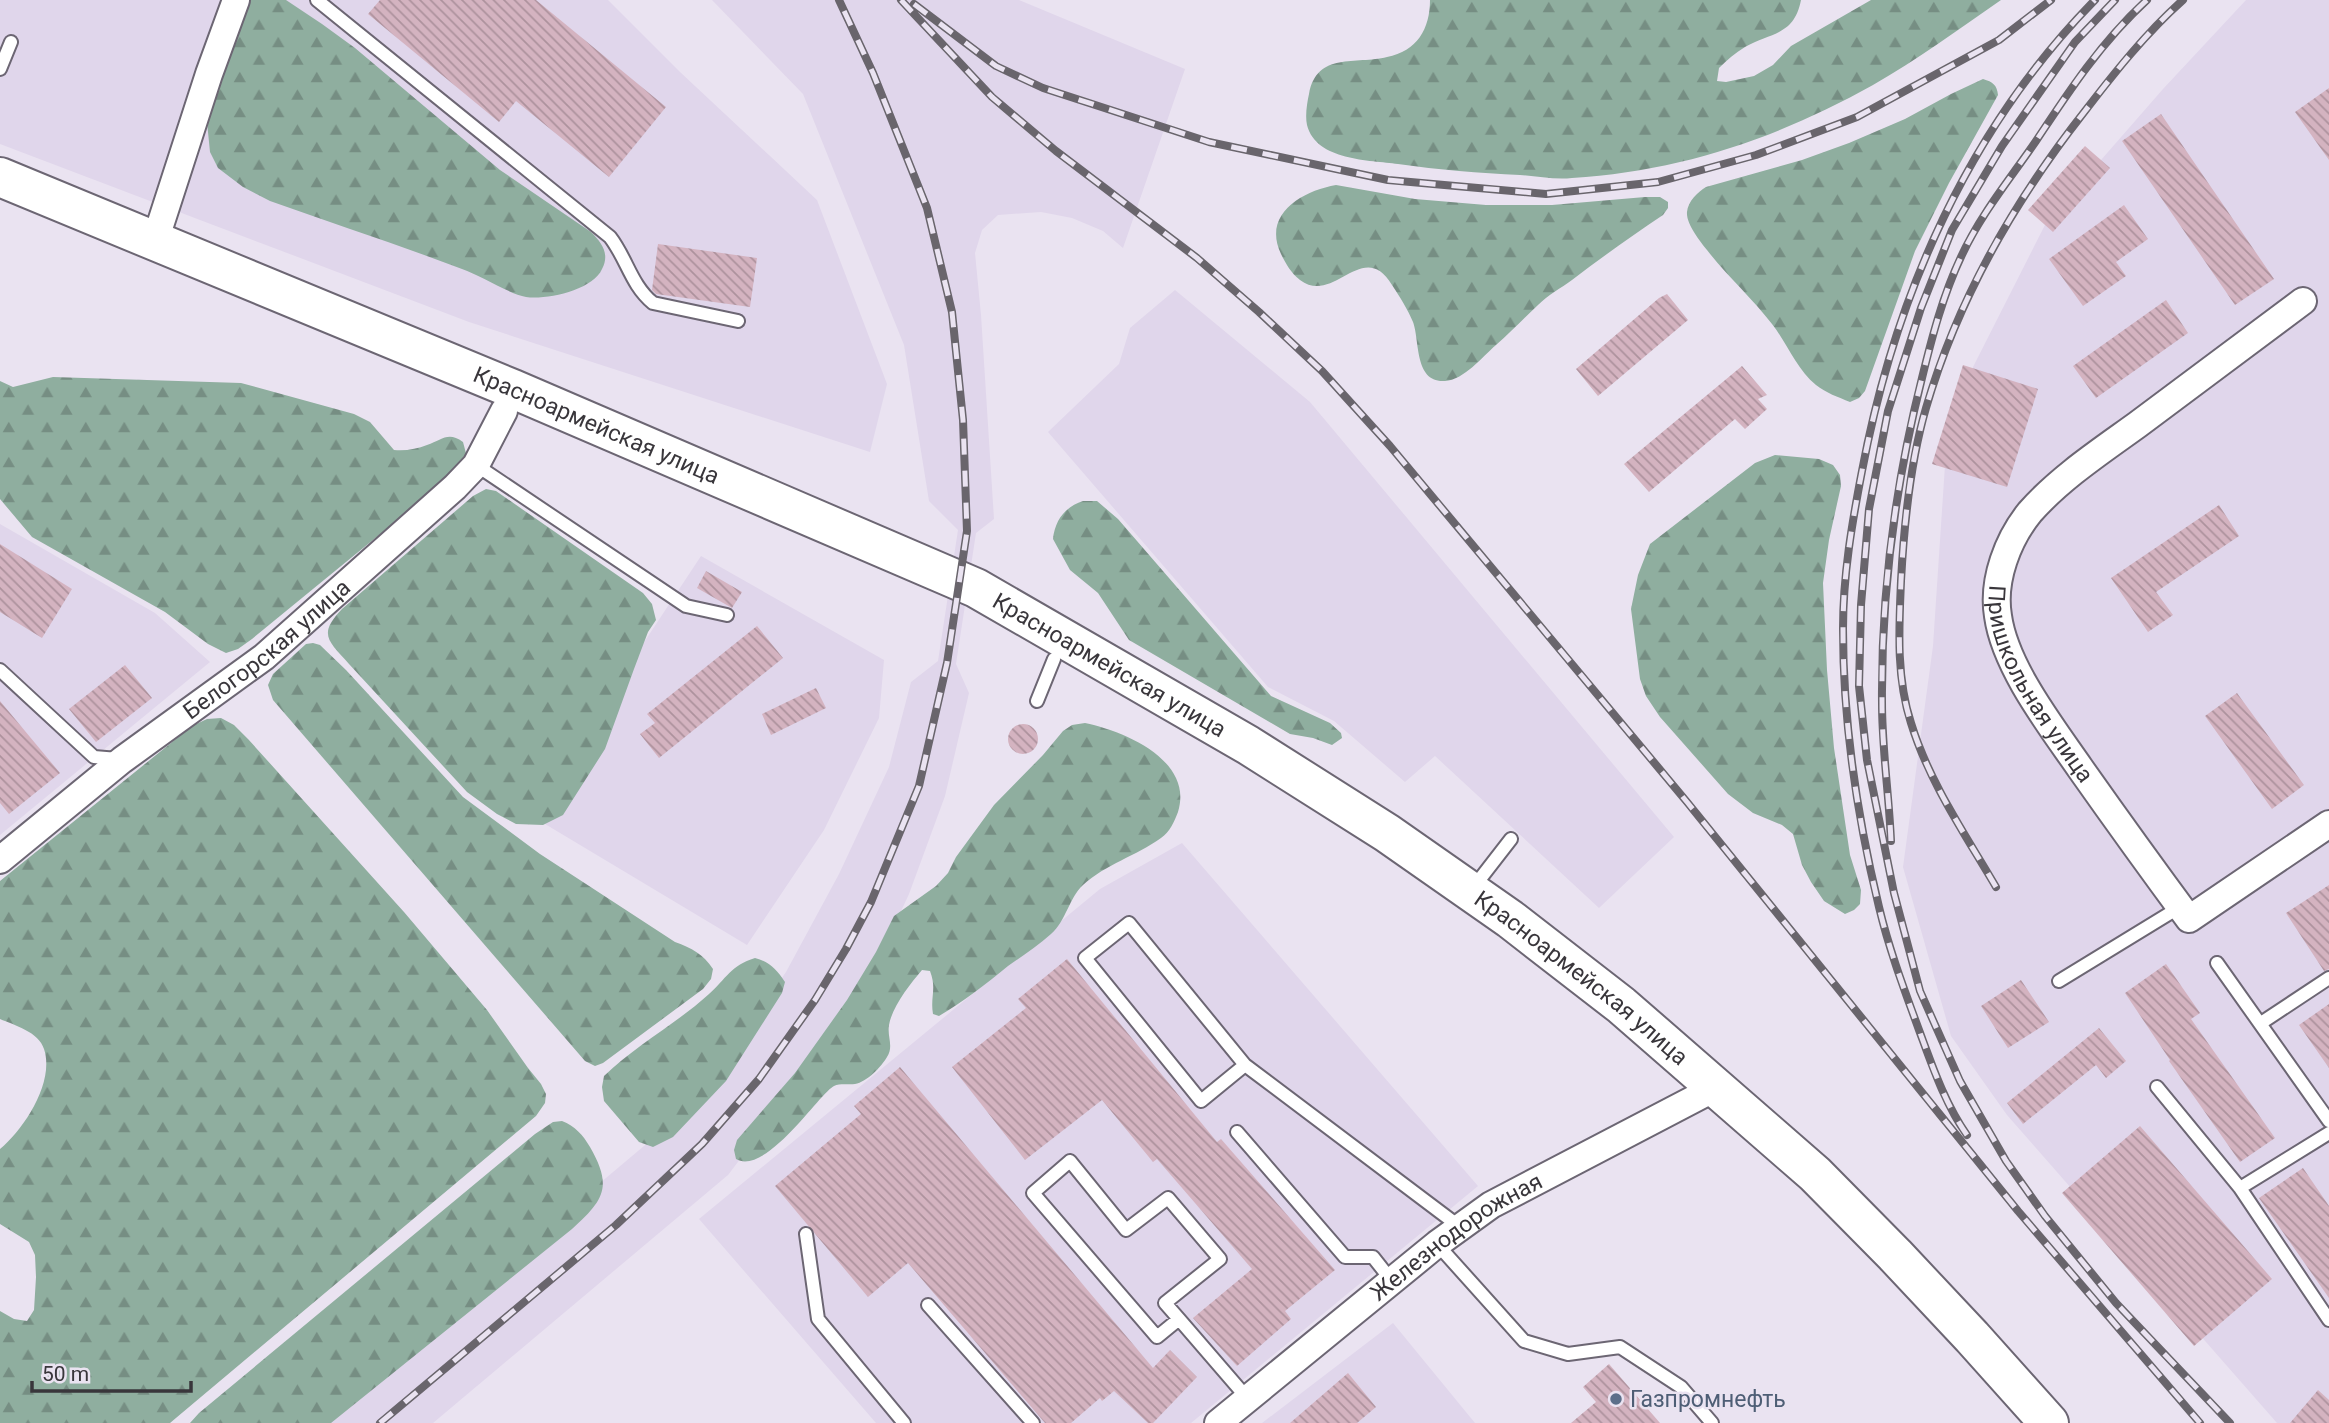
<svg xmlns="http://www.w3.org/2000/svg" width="2329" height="1423" font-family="Roboto,sans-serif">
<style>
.built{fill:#e0d6eb}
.forest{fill:url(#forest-firs)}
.building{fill:url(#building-back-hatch)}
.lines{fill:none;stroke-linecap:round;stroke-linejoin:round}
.lane-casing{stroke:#6c6673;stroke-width:16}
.street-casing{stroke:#6c6673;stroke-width:30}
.primary-casing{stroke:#6c6673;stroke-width:42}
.lane{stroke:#fff;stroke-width:12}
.street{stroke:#fff;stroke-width:26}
.primary{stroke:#fff;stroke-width:38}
.rail-casing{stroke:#69656c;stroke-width:8}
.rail{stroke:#eae3f1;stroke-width:5;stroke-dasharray:16;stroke-linecap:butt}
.service-dot{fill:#5c6f8a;stroke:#eae3f1;stroke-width:2.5}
.labels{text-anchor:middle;stroke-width:5;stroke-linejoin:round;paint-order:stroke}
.street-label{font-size:23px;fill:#39363b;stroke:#eae3f1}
.service-label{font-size:23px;fill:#4e5e75;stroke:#eae3f1;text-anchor:start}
</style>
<defs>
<pattern id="forest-firs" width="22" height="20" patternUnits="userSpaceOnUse" patternTransform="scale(1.75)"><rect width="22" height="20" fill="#8fae9f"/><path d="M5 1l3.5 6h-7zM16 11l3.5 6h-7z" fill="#768e83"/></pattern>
<pattern id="building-back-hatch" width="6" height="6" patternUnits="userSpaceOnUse" patternTransform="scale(1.75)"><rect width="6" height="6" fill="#d4b3c0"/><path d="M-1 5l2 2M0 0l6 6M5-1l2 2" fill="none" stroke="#ad929d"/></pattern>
</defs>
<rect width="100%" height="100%" fill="#eae3f1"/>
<path class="built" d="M0,0H608L680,72L817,200L887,384L870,452L469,322L0,144Z
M712,0H1019L1185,69L1123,248L1103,231L1072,218L1041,212L998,215L982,230L975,253L981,315L994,519L976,533L956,664L969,693L945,796L909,894L858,1004L728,1175L433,1423H315L676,1119L718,1071L786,972L839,874L889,767L911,682L938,661L958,530L929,501L904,345L803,94Z
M2246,0H2329V1423H2277L2007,1115L1951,1036L1903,867L1933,646L1945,465L1973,367L2046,223L2163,89Z
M1175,290L1310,402L1674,837L1599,908L1435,756L1405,782L1334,721L1268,687L1048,432L1119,364L1130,328Z
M0,524L155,613L210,662L0,835Z
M701,556L884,660L879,718L824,830L747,945L530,815Z
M1182,843L1478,1186L1191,1423H876L699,1219L1100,889Z
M1393,1323L1475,1423H1262Z"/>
<path class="forest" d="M251,0H286L322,24L355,48L500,170L591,232C602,243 610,254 602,269C593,290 547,300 526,297C509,294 480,275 462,269C399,245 334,224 270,201L243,187L218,168L210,152L207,122L245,6Z
M1430,0H1801C1794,36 1771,32 1745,47C1735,53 1727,60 1719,68L1717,81L1726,82L1754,76L1773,65L1791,46L1871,0H2001C1959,29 1917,60 1873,85C1778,138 1681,171 1572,178C1555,180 1537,176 1520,175C1479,173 1439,170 1398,164C1370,160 1316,161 1307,125C1305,116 1307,103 1309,94C1317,51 1356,65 1387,57C1417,51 1430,29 1430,0Z
M1983,79C1993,82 1997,85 1998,95L1949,183L1915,251L1865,391L1859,398L1850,402C1838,397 1826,393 1816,385C1797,370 1787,343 1772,324C1752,298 1727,276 1707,250C1700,241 1686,224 1687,212C1688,201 1698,192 1706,187L1802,160L1849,143L1905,119L1951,94Z
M1336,185L1415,199L1486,205H1552L1645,197H1660L1668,202V208L1663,215C1632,236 1602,257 1572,280C1561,288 1548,295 1538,305C1524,318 1511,332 1496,345C1482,357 1464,380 1445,381C1414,383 1420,341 1413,322C1408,310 1400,297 1392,285C1363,237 1334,306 1300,280C1291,273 1286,264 1281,254C1262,214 1302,191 1336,185Z
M53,377L241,383L354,414L370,422L394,450C406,451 417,449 427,445C442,440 448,431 463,442L467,457L456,472L252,639L238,649L226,653L208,644L165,612L32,537L0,499V381L13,387Z
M1775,455L1819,459L1833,465L1840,475L1841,486L1829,540L1823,583L1827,670L1834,748L1850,855L1861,890L1860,904L1854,910L1845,914L1824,901L1811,882L1802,865L1793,834L1782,825L1753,813L1728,794L1660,717L1646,696L1640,679L1631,609L1638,575L1650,544L1755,463Z
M486,489L496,491L643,593L652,604L656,620L648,632L634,669L605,749L563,815L543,825L516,824L497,814L467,792L349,664C329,641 317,635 342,609L473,496Z
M1083,501H1097L1118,519L1271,696L1330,723L1341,733L1342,738L1332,745L1313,738L1290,734L1129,640L1098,593L1070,570L1053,539C1055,520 1065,507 1083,501Z
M313,643L320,645L346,670L463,797L540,854L675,942C692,948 703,954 713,969L711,979L703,989L603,1063L595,1066L585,1061L273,700L268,685L273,674L306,644Z
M221,718L234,725L248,739L404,912L487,1010L528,1068L541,1084L546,1094L545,1103L536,1116L170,1423H0V1311L14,1319L27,1321L34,1310L36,1277L35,1255L29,1242L0,1224V1149C24,1129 55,1082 44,1049C39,1032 14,1025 0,1019V881L192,726L207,719Z
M1085,723C1124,731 1194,760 1178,812C1174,822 1170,832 1161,838C1136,856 1106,864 1083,885C1069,898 1066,921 1051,934C1038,946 1022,956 1008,966C986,984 963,1002 939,1016L933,1014C930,997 937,989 930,971L922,970C910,984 892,1007 889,1025C887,1037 894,1046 887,1057C881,1067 867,1082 855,1084C849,1085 840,1083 834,1086C830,1088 825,1094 822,1097C805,1115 761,1174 736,1159L734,1150L737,1140L795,1073L847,1000L876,952L894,916L936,886L948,873L956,857L994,805L1043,755L1063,731L1072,725Z
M755,958C770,962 776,969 785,982L782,993L726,1081L673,1137L653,1147L639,1142L604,1101L602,1087L604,1076C636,1045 676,1024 709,994C726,979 731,965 755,958Z
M562,1121C575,1126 583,1135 590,1147C613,1187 604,1200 572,1229L331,1423H190L199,1413L535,1134L553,1122Z"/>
<path class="building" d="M380,0H536L666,107L609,177L516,101L499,122L368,14Z
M2329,88V160L2295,112Z
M2161,114L2274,279L2235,305L2122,141Z
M2085,146L2110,168L2053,232L2028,210Z
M2124,205L2148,239L2116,262L2126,276L2083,306L2049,259Z
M658,244L757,258L750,307L656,294L652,290Z
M1667,294L1688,320L1598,396L1576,369L1659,298Z
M2166,300L2188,333L2096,398L2073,366Z
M1963,365L2038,389L2007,487L1932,464Z
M1742,366L1767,395L1758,399L1767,409L1745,429L1735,419L1649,492L1624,464Z
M2219,505L2239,536L2156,592L2173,615L2148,632L2111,578Z
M0,544L72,589L42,638L0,612Z
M706,571L742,592L732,608L697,588Z
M757,626L783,658L659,758L640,734L655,723L647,714Z
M125,665L152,698L96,742L69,709Z
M816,688L826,708L771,735L762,714Z
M2237,693L2304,785L2272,809L2205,716Z
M0,701L60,773L9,814L0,803Z
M1008 739a15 15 0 1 1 30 0a15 15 0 1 1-30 0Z
M2329,885V969L2324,971L2286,913Z
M1067,959L1217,1142L1221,1139L1335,1270L1285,1311L1291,1319L1237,1366L1193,1318L1252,1269L1157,1159L1153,1162L1102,1100L1025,1160L952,1067L1026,1008L1018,999Z
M2166,964L2200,1013L2191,1019L2275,1138L2240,1162L2169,1061L2170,1060L2125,993Z
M2021,980L2049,1022L2008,1048L1981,1006Z
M2329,1004V1068L2299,1025Z
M2099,1028L2126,1061L2106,1078L2096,1065L2023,1124L2007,1103Z
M900,1067L1153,1368L1170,1350L1197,1377L1153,1423H1148L1114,1391L1102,1401L1100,1398L1071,1423H1045L908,1263L868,1297L775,1186L861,1114L854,1106Z
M2140,1126L2272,1279L2194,1346L2062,1193Z
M2303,1168L2329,1206V1298L2259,1198Z
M1609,1364L1660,1423H1571L1596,1402L1583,1387Z
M1348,1373L1376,1407L1357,1423H1290Z
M2318,1390L2329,1400V1423H2290Z"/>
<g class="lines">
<defs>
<path id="lane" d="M317,0L610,237C627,259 631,285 653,303L738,321
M0,69L11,42
M476,465L686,606L727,615
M0,670L94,757L118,759
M1037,701L1054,659
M1473,888L1511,839
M2217,963L2329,1121
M2059,981L2180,907
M2261,1023L2329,978
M1245,1065L1129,923L1085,958L1201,1101L1245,1065L1460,1227
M2157,1087L2240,1188L2329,1133
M1237,1132L1345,1257H1373L1392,1281
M2240,1188L2329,1320
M806,1234L818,1319L904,1423
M1437,1244L1524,1341L1568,1354L1620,1347L1681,1387L1712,1423
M928,1305L1033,1423
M1179,1319L1165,1303L1220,1259L1168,1198L1126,1230L1070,1161L1033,1193L1157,1337L1179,1319L1248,1399"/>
<g id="street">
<path d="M155,241L209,74L236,0"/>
<path id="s1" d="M2303,301C2248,342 2192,384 2137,425C2101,451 2060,478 2030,512C2008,539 1992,580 1998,616C2005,667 2051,726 2080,768C2116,819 2152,869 2189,919L2329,824"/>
<path id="s2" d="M0,860L122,760L264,657L455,487L476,465L504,411"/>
<path id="s3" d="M1218,1423L1437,1244L1491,1205L1717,1087"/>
</g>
<g id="primary">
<path id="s4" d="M0,177L513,389L976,588L1248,745L1387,833L1510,919L1621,1005L1815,1174L1895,1255L1972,1337L2049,1423"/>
</g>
</defs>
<use href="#lane" class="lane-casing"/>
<use href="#street" class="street-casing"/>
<use href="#primary" class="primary-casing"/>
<use href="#lane" class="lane"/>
<use href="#street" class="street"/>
<use href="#primary" class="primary"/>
<defs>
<path id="rail" d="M901,0L992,97L1056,151L1197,258L1259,312L1322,371L1390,446L1687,802L2018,1211L2200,1423
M2115,0L2075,42L2002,146L1952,230L1921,308L1888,411L1869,509L1861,605L1859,686L1867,760L1894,893L1920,991L1960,1081L2006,1161L2045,1216L2116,1303L2230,1423
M914,4L996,66L1043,88L1209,142L1388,180L1546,194L1658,182L1756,155L1857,117L1999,40L2051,0
M1891,841C1889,795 1882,749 1882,703C1881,592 1895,485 1922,378C1932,337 1943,295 1961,257C1980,215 2010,179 2036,141C2069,91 2102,41 2147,0
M1996,887C1965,834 1929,782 1911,723C1896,677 1899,628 1901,581C1904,524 1910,463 1926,408C1958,298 2015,200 2085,111C2115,72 2146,33 2183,0
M1967,1135C1945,1104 1932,1065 1919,1030C1904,989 1889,949 1879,907C1857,816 1843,723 1843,629C1843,575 1852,523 1862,471C1895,295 1969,128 2095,0
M380,1423L616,1225L702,1144L759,1079L815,1000L846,949L871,902L919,786L947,663L967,531L963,420L952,312L927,208L873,73L839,0"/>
</defs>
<use href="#rail" class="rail-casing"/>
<use href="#rail" class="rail"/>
</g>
<circle class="service-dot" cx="1616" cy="1399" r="7"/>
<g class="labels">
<g class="street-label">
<text dy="8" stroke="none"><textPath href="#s4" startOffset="646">Красноармейская улица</textPath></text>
<text dy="8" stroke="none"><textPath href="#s2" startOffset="340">Белогорская улица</textPath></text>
<text dy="8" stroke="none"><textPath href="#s4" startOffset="1213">Красноармейская улица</textPath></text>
<text dy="8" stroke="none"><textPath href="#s1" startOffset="536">Пришкольная улица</textPath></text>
<text dy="8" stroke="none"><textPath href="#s4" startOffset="1780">Красноармейская улица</textPath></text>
<text dy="8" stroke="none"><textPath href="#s3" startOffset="303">Железнодорожная</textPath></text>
</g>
<g class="service-label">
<text x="1630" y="1407">Газпромнефть</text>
</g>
</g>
<path d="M32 1381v10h159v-10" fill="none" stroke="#39363b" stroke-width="3.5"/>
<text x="42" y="1381" font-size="21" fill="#39363b" stroke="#eae3f1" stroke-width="5" paint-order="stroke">50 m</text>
</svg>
